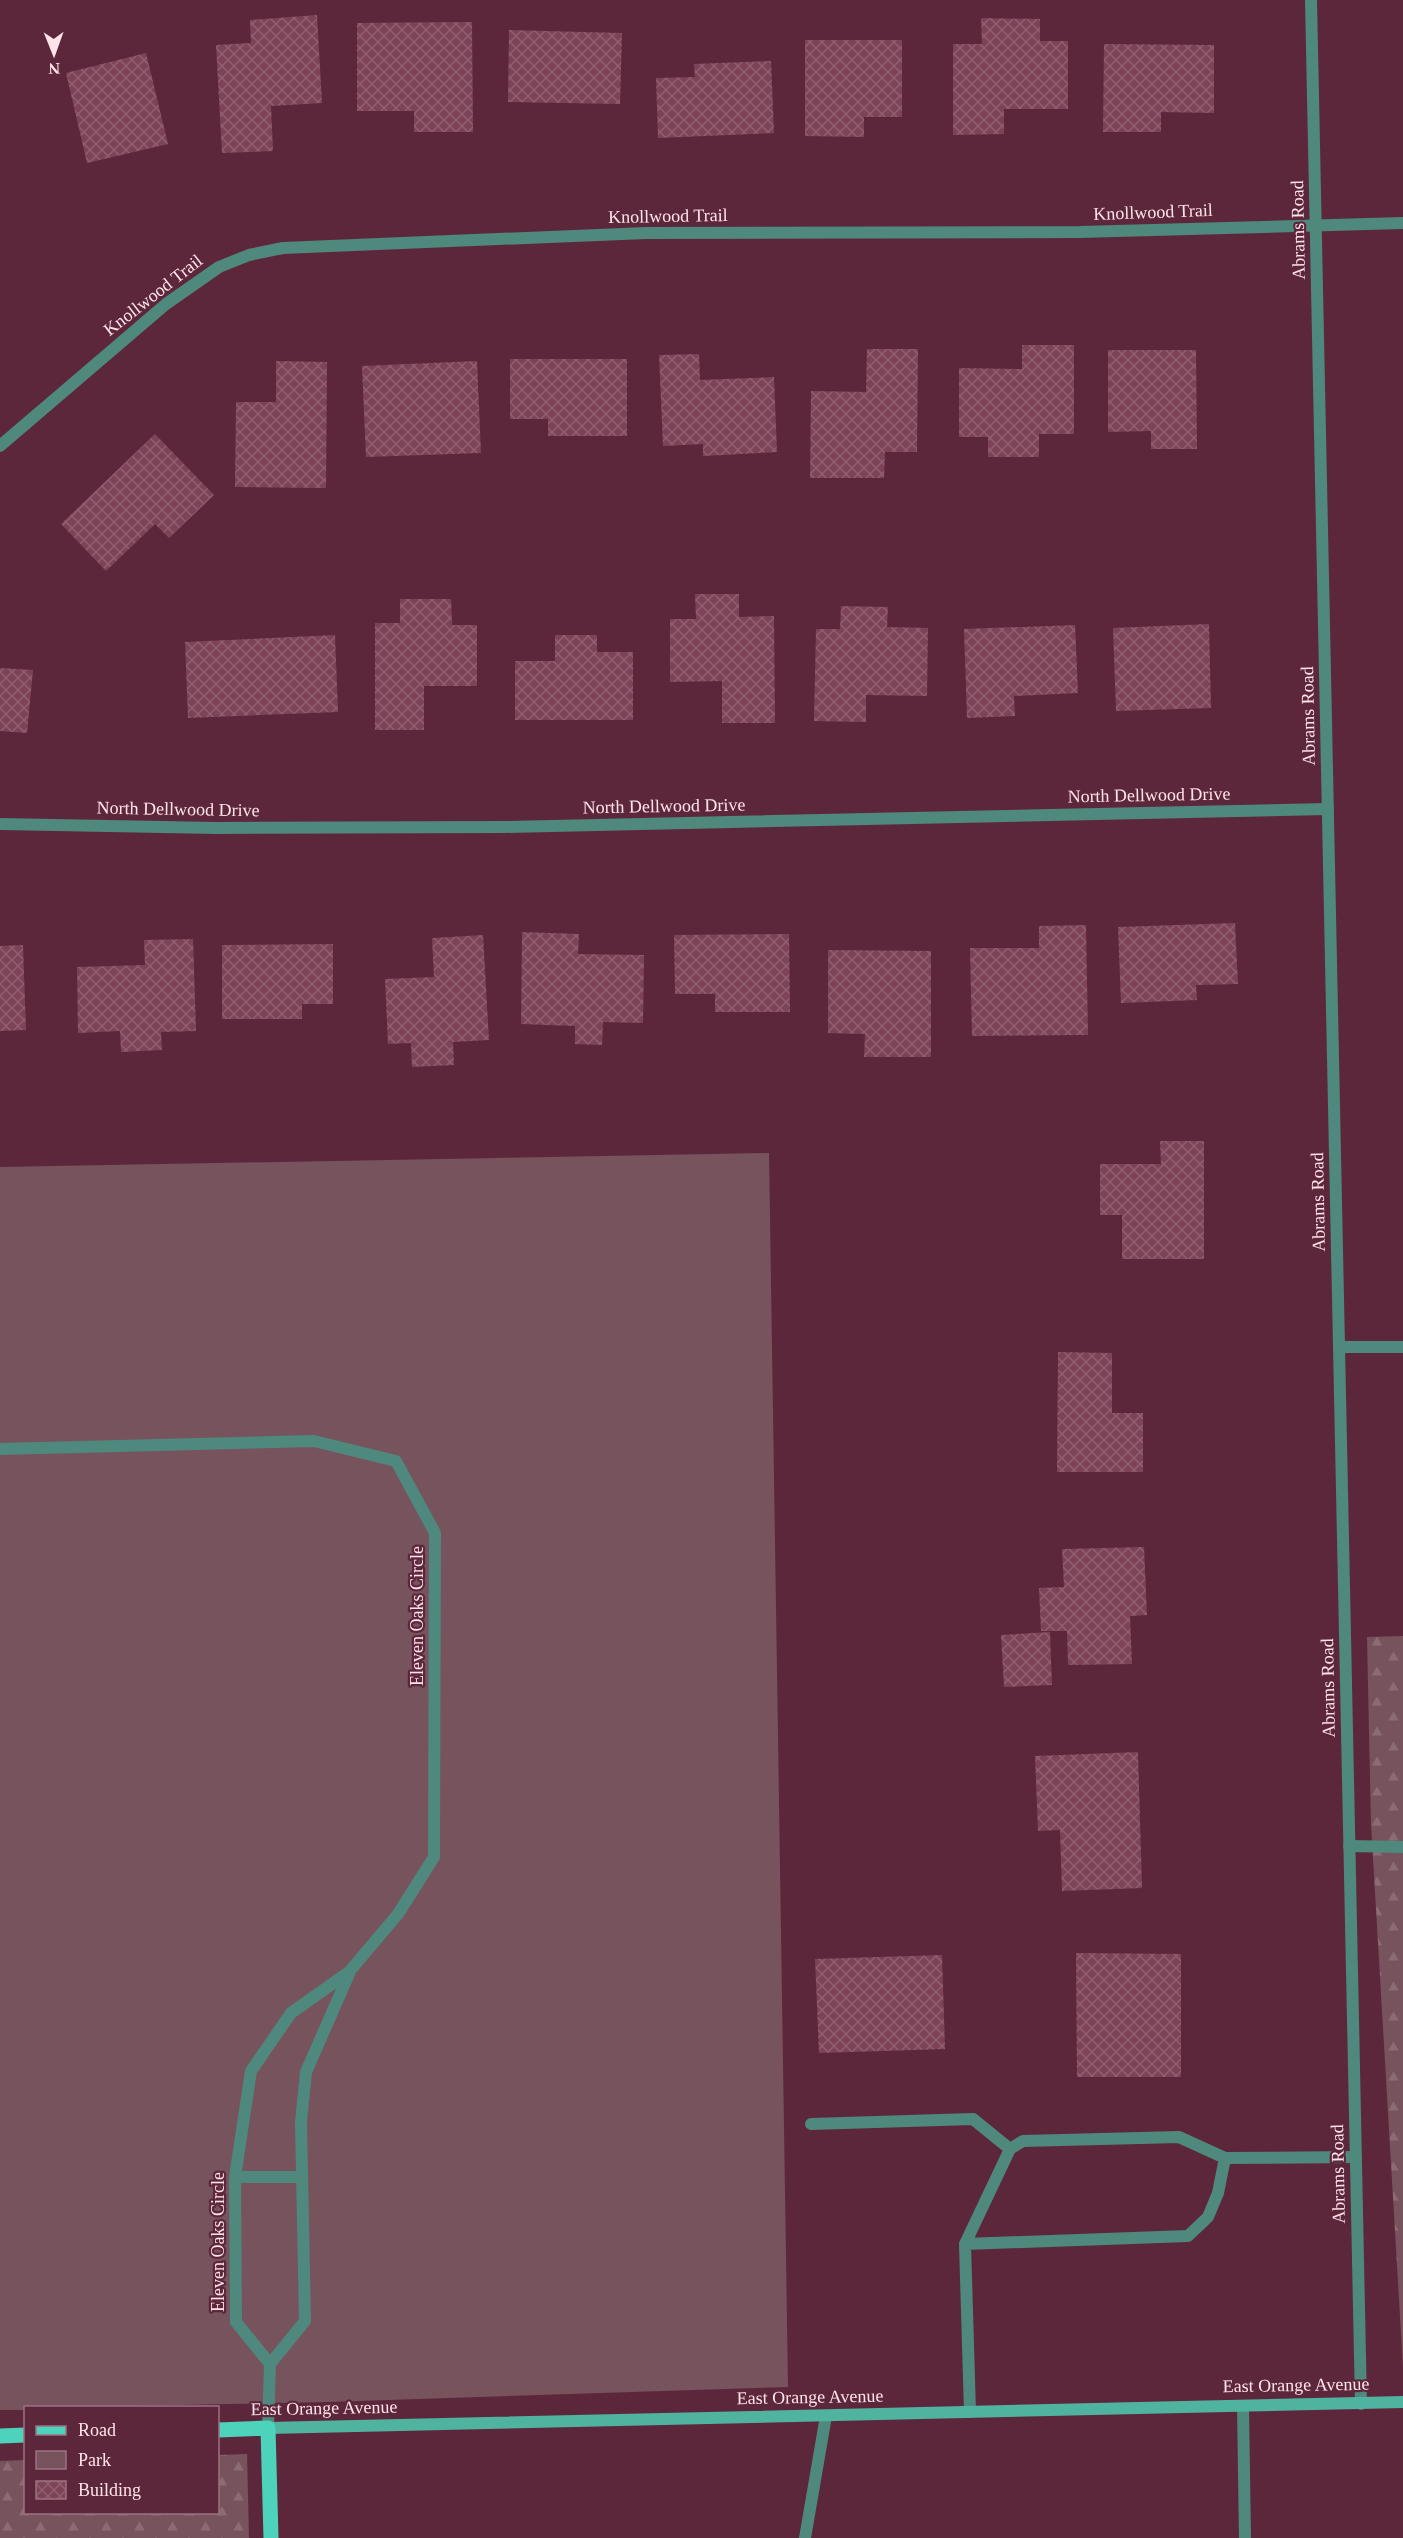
<svg xmlns="http://www.w3.org/2000/svg" width="1403" height="2538" font-family="Georgia,serif">
<style>
.green{fill:#77535e}
.forest{fill:url(#forest-firs)}
.building{fill:url(#building-cross-hatch)}
.lines{fill:none;stroke-linecap:round;stroke-linejoin:round}
.service{stroke:#4f887c;stroke-width:12}
.minor{stroke:#4f887c;stroke-width:12}
.tertiary{stroke:#4f887c;stroke-width:12}
.secondary{stroke:#50b3a0;stroke-width:12}
.primary{stroke:#4dd3bb;stroke-width:15}
.labels{text-anchor:middle;stroke-width:4.5;stroke-linejoin:round;paint-order:stroke}
.street-label{font-size:18px;fill:#ffe3eb;stroke:#5d273b}
</style>
<defs>
<pattern id="forest-firs" width="22" height="20" patternUnits="userSpaceOnUse" patternTransform="scale(1.5)"><rect width="22" height="20" fill="#77535e"/><path d="M5 1l3.5 6h-7zM16 11l3.5 6h-7z" fill="#8b6c75"/></pattern>
<pattern id="building-cross-hatch" width="8" height="8" patternUnits="userSpaceOnUse" patternTransform="scale(1.5)"><rect width="8" height="8" fill="#7d4458"/><path d="M0 0l8 8M0 8l8-8" fill="none" stroke="#905f70"/></pattern>
</defs>
<rect width="100%" height="100%" fill="#5d273b"/>
<path class="green" d="M769,1153L788,2387L327,2402L26,2408L25,2410H0V1167Z"/>
<path class="forest" d="M1403,1636V2367L1371,1824L1367,1637Z
M247,2454L249,2538H0V2461L25,2460L26,2512H218V2455Z"/>
<path class="building" d="M317,15L322,103L271,106L273,151L222,153L216,45L251,43L250,20Z
M981,18L1040,19V41H1068V109H1004V134L953,135V44H982Z
M472,22L473,132H414V111H357V23Z
M509,30L622,33L620,104L508,102Z
M805,40H902V117H864V137L805,136Z
M1104,44L1214,45V113L1161,112V132H1103Z
M146,53L168,144L87,163L66,73Z
M771,61L774,133L658,138L656,78L695,77L694,64Z
M1022,345H1074V434H1039V457H988V437H959V368L1022,369Z
M867,349H918L917,452H885L884,478H810L811,391L866,392Z
M1108,350H1196L1197,449H1151V431L1108,432Z
M699,354L700,380L774,377L777,452L703,456V444L663,446L659,355Z
M510,359H627V436H548V419H510Z
M276,361L327,362L326,488L235,487L236,402H276Z
M477,361L481,453L366,457L362,366Z
M155,434L214,495L169,538L155,524L106,571L61,524Z
M695,594H739V617L774,616L775,723H722V681L670,682V619H696Z
M400,599H451L452,625H477V686H424V730H375V623H400Z
M841,606L888,607L887,627L928,628L927,696L866,695V722L814,721L816,629H840Z
M1209,624L1211,708L1116,711L1113,628Z
M1075,625L1078,693L1014,696L1015,716L967,718L964,629Z
M335,635L338,712L188,718L185,642Z
M555,635H597V652H633V720H515V661H555Z
M0,668L33,670L27,733L0,731Z
M1235,923L1238,984L1196,985L1197,1000L1121,1003L1118,927Z
M1086,925L1088,1035L972,1036L970,948H1039V926Z
M522,932L579,934L578,954L644,955L643,1023L603,1022L602,1045L575,1044V1026L521,1024Z
M789,934L790,1012H715V994H675L674,935Z
M483,935L489,1040L453,1042L454,1065L412,1067L411,1043L388,1044L385,979L434,977L432,938Z
M193,939L196,1031L161,1032L162,1050L121,1052L120,1031L78,1033L77,967L145,965L144,940Z
M333,944V1004H302V1019H222V945Z
M23,945L26,1030L0,1031V946Z
M828,950L931,951V1057H864L865,1034L828,1033Z
M1160,1141H1204V1259H1122V1215H1100V1164H1161Z
M1058,1352L1112,1353V1413H1143V1472H1057Z
M1144,1547L1147,1615L1130,1616L1132,1664L1068,1665L1067,1631H1041L1039,1588L1064,1587L1062,1549Z
M1050,1632L1052,1685L1004,1687L1001,1635Z
M1138,1752L1142,1888L1062,1891L1060,1830L1038,1831L1035,1756Z
M1076,1953L1181,1954V2077H1077Z
M942,1955L945,2049L819,2053L815,1959Z"/>
<g class="lines">
<path class="service" d="M1349,1846L1403,1847
M811,2124L973,2119L1010,2149
M1225,2158L1179,2137L1023,2141L1010,2149L965,2244L1188,2236L1208,2217L1218,2193L1225,2158L1356,2157
M965,2244L970,2412
M1243,2406L1245,2538
M805,2538L826,2416"/>
<path class="minor" d="M0,446L166,304L219,267L249,255L283,248L646,233L1080,232L1403,223
M0,824L216,828L504,827L1328,809
M1339,1347H1403
M0,1449L314,1441L396,1461L435,1533L434,1857L398,1914L349,1972L291,2013L251,2071L235,2177L236,2322L270,2364
M235,2177H302
M268,2428L270,2364L305,2321L301,2122L306,2072L349,1974"/>
<path class="tertiary" d="M1311,0L1361,2404"/>
<path class="secondary" d="M268,2428L1403,2402"/>
<path class="primary" d="M218,2430L268,2428L271,2538
M0,2436L26,2435"/>
</g>
<g class="labels">
<g class="street-label">
<text transform="translate(1153 212) rotate(-2)" y="6">Knollwood Trail</text>
<text transform="translate(668 216) rotate(-1)" y="6">Knollwood Trail</text>
<text transform="translate(1298 230) rotate(-91)" y="6">Abrams Road</text>
<text transform="translate(153 295) rotate(-38)" y="6">Knollwood Trail</text>
<text transform="translate(1308 716) rotate(-91)" y="6">Abrams Road</text>
<text transform="translate(1149 795) rotate(-1)" y="6">North Dellwood Drive</text>
<text transform="translate(664 806) rotate(-1)" y="6">North Dellwood Drive</text>
<text transform="translate(178 809) rotate(1)" y="6">North Dellwood Drive</text>
<text transform="translate(1318 1202) rotate(-91)" y="6">Abrams Road</text>
<text transform="translate(417 1616) rotate(-90)" y="6">Eleven Oaks Circle</text>
<text transform="translate(1328 1688) rotate(-91)" y="6">Abrams Road</text>
<text transform="translate(1338 2174) rotate(-91)" y="6">Abrams Road</text>
<text transform="translate(218 2242) rotate(-90)" y="6">Eleven Oaks Circle</text>
<text transform="translate(1296 2385) rotate(-1)" y="6">East Orange Avenue</text>
<text transform="translate(810 2397) rotate(-1)" y="6">East Orange Avenue</text>
<text transform="translate(324 2408) rotate(-1)" y="6">East Orange Avenue</text>
</g>
</g>
<rect x="24" y="2406" width="195" height="108" fill="#5d273b" stroke="#9e7281" stroke-width="1.5"/>
<rect x="36" y="2426" width="30" height="9" fill="#4dd3bb" stroke="#9e7281" stroke-width="1.5"/>
<text x="78" y="2436" font-size="18" fill="#ffe3eb">Road</text>
<rect x="36" y="2451" width="30" height="18" fill="#77535e" stroke="#9e7281" stroke-width="1.5"/>
<text x="78" y="2466" font-size="18" fill="#ffe3eb">Park</text>
<rect x="36" y="2481" width="30" height="18" fill="url(#building-cross-hatch)" stroke="#9e7281" stroke-width="1.5"/>
<text x="78" y="2496" font-size="18" fill="#ffe3eb">Building</text>
<g transform="translate(54 54) rotate(179)" stroke="#5d273b" stroke-width="4.5" paint-order="stroke">
<path d="M0-4.5L10 22L0 15L-10 22Z" fill="#ffe3eb"/>
<text y="-9" font-size="16" font-weight="bold" text-anchor="middle" fill="#ffe3eb">N</text>
</g>
</svg>
